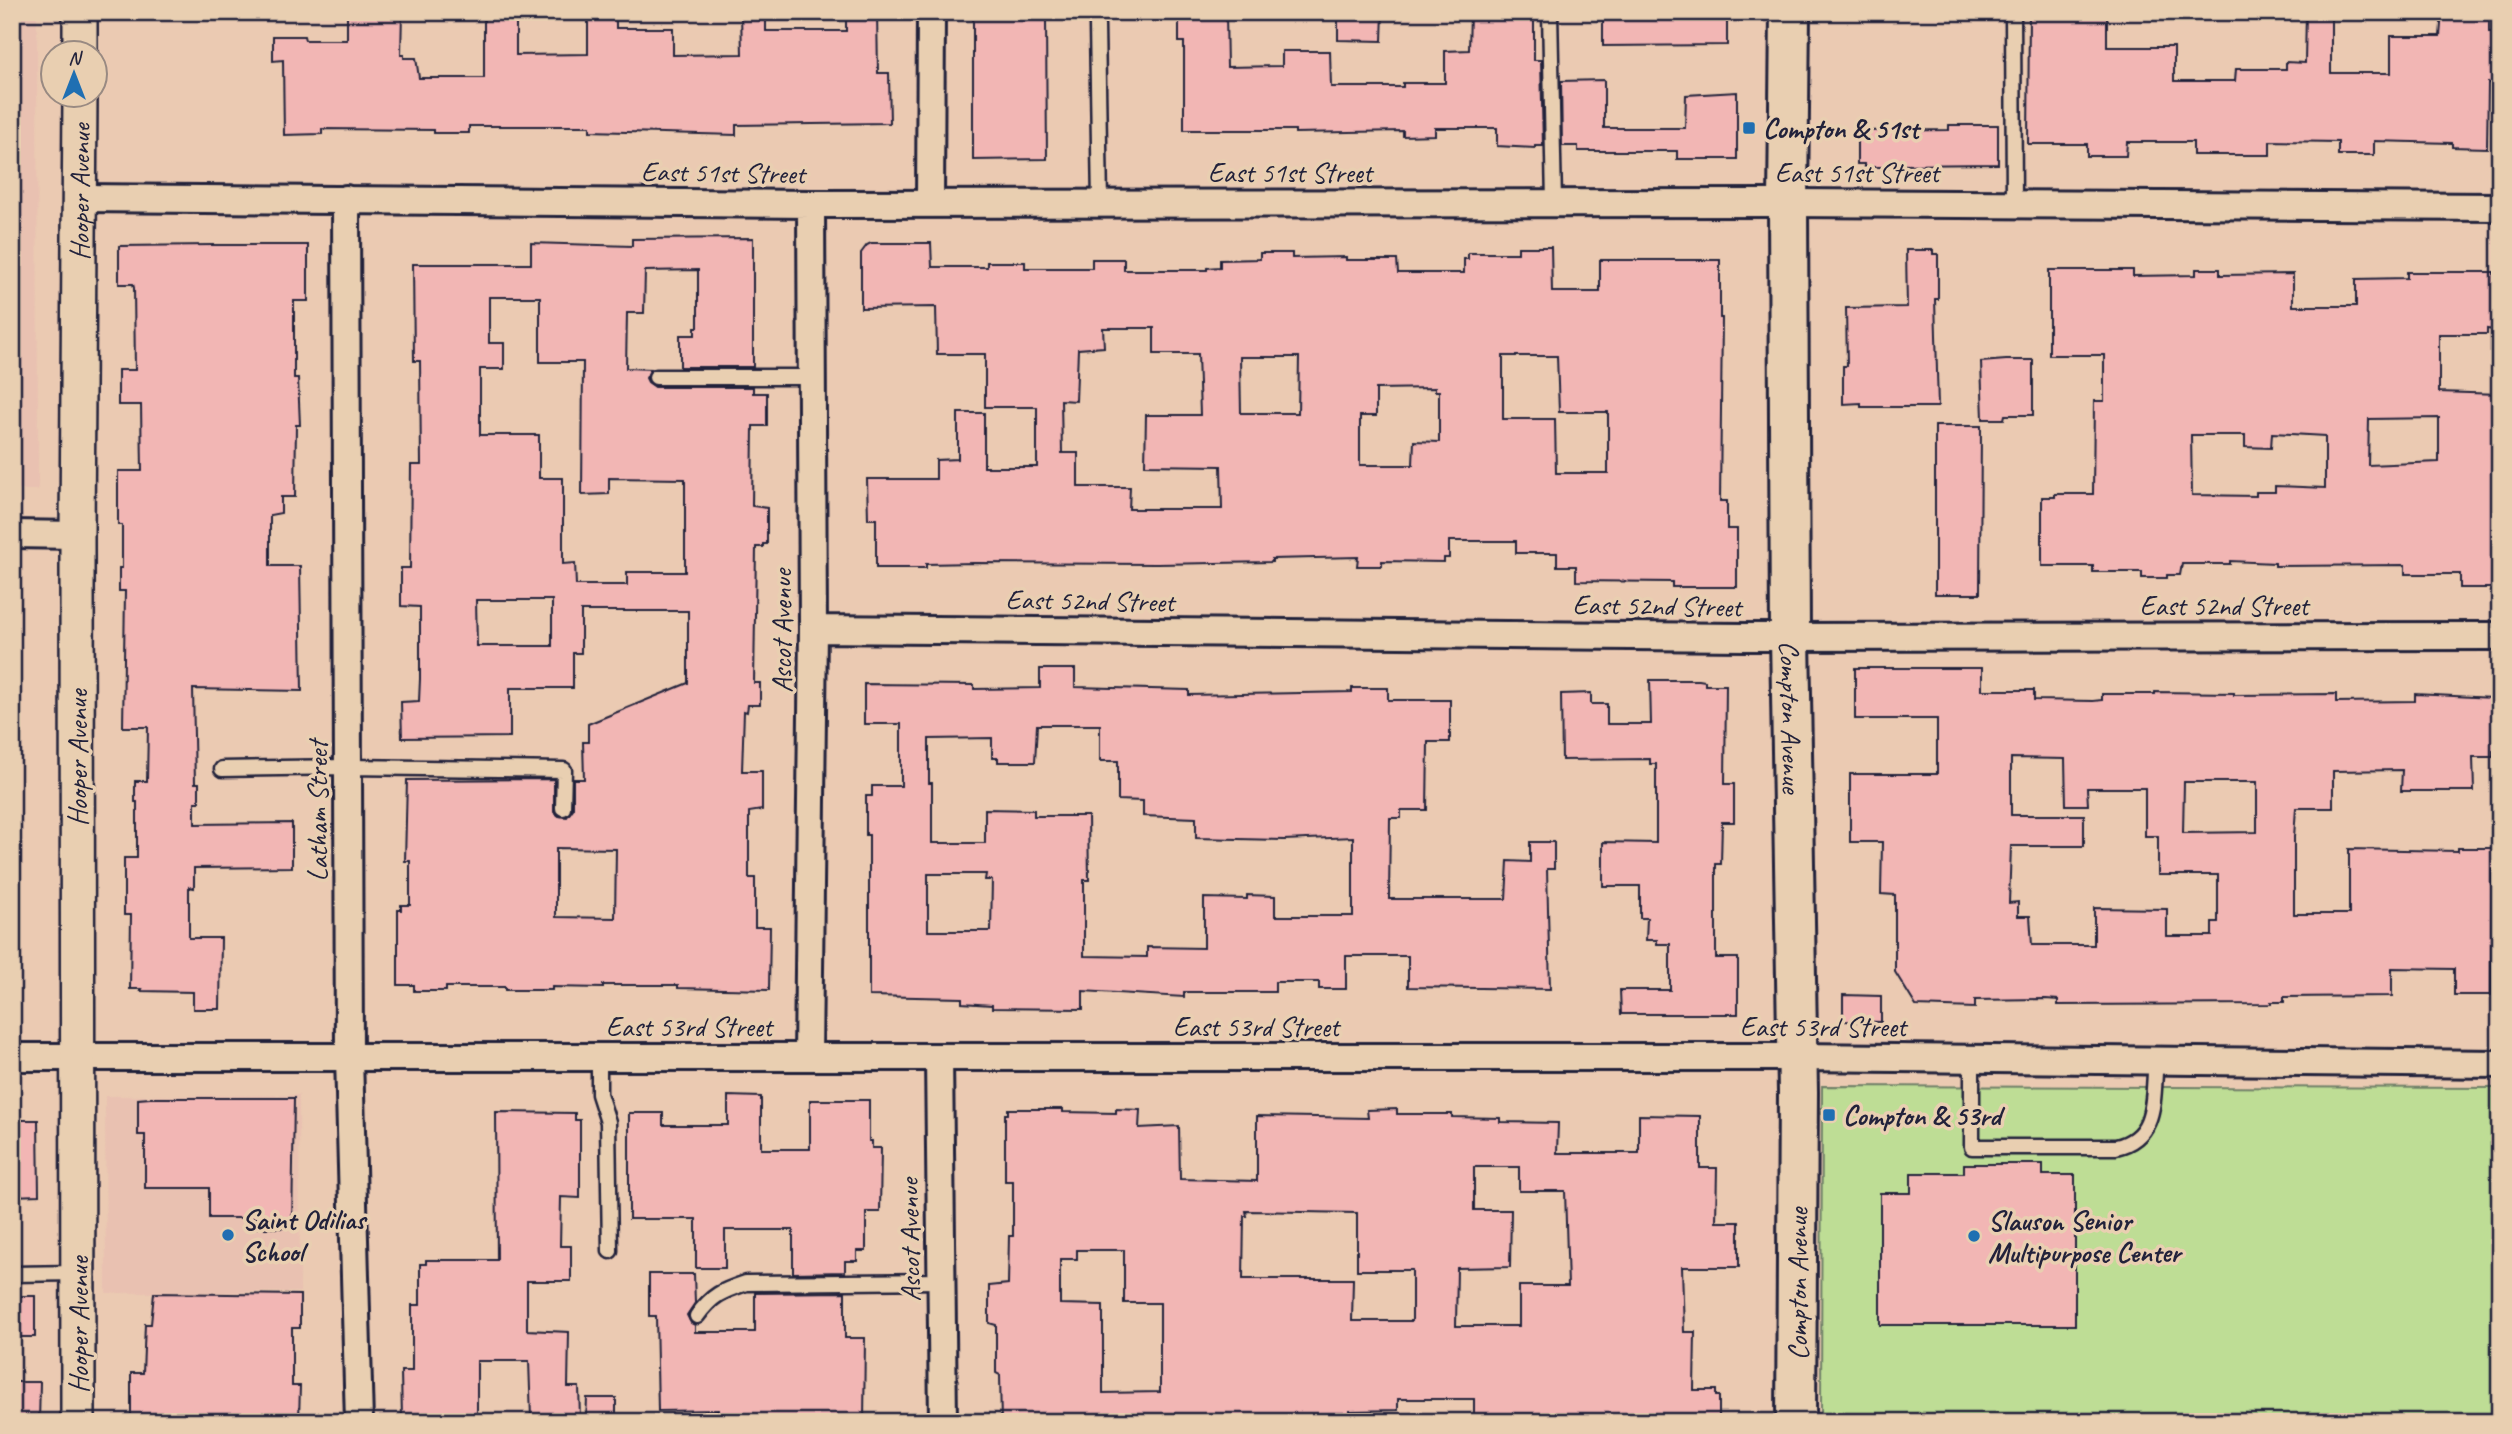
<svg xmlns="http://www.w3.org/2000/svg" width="2512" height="1434" font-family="Caveat,sans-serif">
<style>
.built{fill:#e9c1b1}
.green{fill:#bedd95;stroke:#708068;stroke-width:2}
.building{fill:#f2b6b4;stroke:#22223b;stroke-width:2;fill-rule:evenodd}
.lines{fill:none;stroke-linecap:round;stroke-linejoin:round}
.service-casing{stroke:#22223b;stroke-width:19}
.minor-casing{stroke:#22223b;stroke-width:32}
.tertiary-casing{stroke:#22223b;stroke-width:38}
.secondary-casing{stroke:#22223b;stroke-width:44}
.service{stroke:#e9cfb1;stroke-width:14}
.minor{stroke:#e9cfb1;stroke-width:26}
.tertiary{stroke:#e9cfb1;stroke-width:33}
.secondary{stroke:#e9cfb1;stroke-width:38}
.poi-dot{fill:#1f6fb2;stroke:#e9cfb1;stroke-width:2.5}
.labels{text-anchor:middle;stroke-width:7;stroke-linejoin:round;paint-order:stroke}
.poi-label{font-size:28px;font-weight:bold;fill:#22223b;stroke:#e9cfb1;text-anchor:start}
.street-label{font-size:28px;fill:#22223b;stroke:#e9cfb1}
</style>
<rect width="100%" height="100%" fill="#ebcab2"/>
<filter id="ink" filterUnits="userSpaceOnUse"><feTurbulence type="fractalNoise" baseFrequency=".0143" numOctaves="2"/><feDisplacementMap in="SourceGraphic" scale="14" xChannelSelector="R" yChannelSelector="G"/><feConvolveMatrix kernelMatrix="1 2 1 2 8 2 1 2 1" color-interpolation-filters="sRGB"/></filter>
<g filter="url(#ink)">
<path class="built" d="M12,12H37L38,490H12Z
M299,1095L300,1292L106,1293L105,1096Z"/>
<path class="green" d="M1822,1086L2500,1088V1422H1821Z"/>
<path class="building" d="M347,12H402L401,55H404V58H416L419,78H484V18H516V55L588,54V14H616V28H673V55L742,54L741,12H766V31H846V12H877L878,73H889L890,123L736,125V135L590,131V126H469V133H434V130L322,129V134L284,135L283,60L273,61V36H304L305,40H347Z
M973,12H1018V20H1046L1047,159L973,160Z
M1338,12H1383L1382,41L1338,40Z
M1491,12H1534V60H1541L1543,146H1535V148L1497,146V128H1435V135L1403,136V131L1295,133V130H1184V42H1179V13H1226L1227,67L1282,66V51H1330L1331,87H1403V83H1445V51L1469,50L1470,14L1491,15Z
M1603,12H1727V45L1603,46Z
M2029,12H2107V47H2174V81H2235L2236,69H2286V62L2305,63L2306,12H2331V73H2391V36H2440L2442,12H2489V33H2500V82L2488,83L2487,148L2452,147V143L2374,141V155H2338V142L2270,141V155H2193V142H2127L2126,156H2087V144H2028Z
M1604,80V128H1685L1686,95L1737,92V159H1677V151H1578V146H1562L1561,81Z
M1949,125H1998V164L1896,165V167H1864V164H1857V131L1949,130Z
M753,238V367H680V335H695V327H698V270L645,271L644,313H627L626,368L651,369L646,378L648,382L655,387H753V393H767V426H753L752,506L767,508V544H763V547H756L754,683H760V705H748L747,712L744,711L742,771H762V810L749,812V878H755V927H770L769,990L678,988V985H603V988L552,987V990H505V987H446V991H414V985H398V910H401V905H410V861H405L407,780L554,779V812L559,816L567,817L573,809V779H584L583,742H588V724L688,683V611H581V653H573V688H510V737L402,738L401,702L419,701L420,679V607L401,606V568H410L411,465H421L420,361H414L413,264H531V243L632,246V239ZM489,297H540V362H583L582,495L609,494V478L685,479V572H627V585H576L575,563L563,564V478H539V435H480V369H504V343H489ZM476,600H552V646H477ZM556,848L616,849L615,918L556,917Z
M871,243H931L932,267H987V262H1025V268H1092V259H1124V270H1207V268L1220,267V260L1260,259V253H1292V258L1346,257V260H1397L1398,273H1464V259H1468V253H1518V247H1551L1552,292H1600V260H1720V318H1722L1720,501H1727V529H1737V587H1672V582L1576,581V566H1557V553H1516V541H1449V558H1444V562L1382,561V566H1357L1358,557L1272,559V562L1157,564L974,563L926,564V568H876V519H868L867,479H936V460L958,459V413H984V467H1037V407H985V354H937L936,307L861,308V253L867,245ZM1103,328H1154V354H1198L1200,415H1146L1145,465L1221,466L1222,509H1129L1130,487H1078V453H1062L1061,400L1076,401L1078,349L1104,347ZM1503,356H1557L1559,412H1608V473H1556L1555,419H1503ZM1240,357H1299L1298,413H1241ZM1435,388V391H1439V442L1414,441L1413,465H1360V416H1376V389Z
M213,245H308V301H294V378H298L300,425H296L295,497H281V513L270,515V566H300L302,691L193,689L195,783H199V802H195V824L292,823V867L194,868V888L189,887V938H221L220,1009H193V992L141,991L142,989H130L131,915H124V858H137V802H135V781H147L148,727H123L125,591H119V568H122V525H118V471H142L141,405H118V370H135L134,288L133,284H119V246Z
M1906,250H1933V254H1938V299H1935L1938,407H1861V403L1843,404V366H1847L1846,308L1907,307Z
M2196,269H2220V275L2293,274V306H2356V279L2407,278V272H2494V330L2487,329V334H2439V392L2500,394V586L2496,588H2460V574H2405V565L2275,566V563L2230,561V564H2182L2180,575H2167V578H2142V572H2093V566H2042V497H2055V494H2093L2094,401H2104V355H2049V270H2133V276L2196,275ZM2439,418V462L2368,465L2369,419ZM2272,433L2325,436V488L2275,486V492H2256V496L2192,495L2191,435H2245V447L2271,448Z
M2006,360H2033V415H2005L2004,419H1983L1981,362Z
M1935,426H1981L1980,594H1935Z
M1855,668H1982V690H2034V700L2093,701L2102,700V694H2155V692L2234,693V695L2336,694V702L2415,701V694L2493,698V705H2496L2495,724H2500V751H2493V757H2473L2474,791H2401L2402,770L2333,771V808H2296L2294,837V914H2349V849L2458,851V848H2500V870H2492L2491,995H2454V969L2392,968V996L2284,997V1002H2271V1004L2058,1005V1000L2046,999L1975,1000V1008L1916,1006L1895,972V895L1881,894L1882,842H1850V774H1937V719H1855ZM2011,758L2065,759L2066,805H2088L2087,788H2145V836H2158V875H2218V922H2212V936H2167V909L2094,908V945H2032L2030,916H2018V902L2009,903L2011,846H2084V815H2011ZM2184,782H2257V832L2183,833Z
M1040,669H1075V687L1189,690V695L1352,692V688H1388V700H1450V742H1428L1427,810H1401V818H1390L1389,899H1506L1508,861L1530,862V842H1554V869H1547L1550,989L1408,987V956H1346V989H1319V982H1275V992H1184V997L1083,991V1009L992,1008V1005L962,1003V998L869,996V835H866V796H872V786H901V724H864V684L974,685V689L1040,688ZM1037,725H1100V761H1118V800L1143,801V816L1196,818V838L1284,840L1353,837V916H1275V896L1247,895V899L1204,898V948L1147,947V957L1084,956V880H1089L1088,816H1034V810L985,809V843H932V783H929V739L992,738V758H998V762H1035ZM928,874H986L985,880H992L991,931H928Z
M1650,680H1699L1705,681V685H1726L1725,784H1734V822H1722L1721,864H1716V958H1738V1014H1621L1620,990H1670V944H1657V940H1646L1647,918H1640V886H1603V842L1656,843V764H1650V759L1562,760L1561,694L1591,693V704H1607V724H1651Z
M1843,995L1881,996V1022L1843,1021Z
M728,1096L761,1097V1149H810V1100H869V1141H872V1148H881L880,1212H866V1251H857V1261H845V1272L793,1273V1230H725V1268H696V1219H629V1113H663V1125H728Z
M150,1098H294L292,1228H256V1218H209V1188H145V1135H138V1099Z
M1008,1109H1063V1112L1116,1113V1109L1140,1110L1139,1128L1179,1126L1180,1179L1257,1181V1116L1368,1118L1367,1110L1397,1109V1114H1452V1117L1500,1118V1122L1558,1123L1557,1153H1639V1115L1700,1116V1168H1717L1716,1222H1739V1267H1682L1684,1332H1695L1694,1390H1716V1396H1719V1422H1577V1415L1509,1414V1422H1474V1399H1398V1410L1350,1411V1419L1281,1417V1420H1251V1422H1160V1420L1001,1422L1000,1375L996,1373V1325L989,1323V1286L1008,1284L1009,1236H1013V1181H1005V1114H1008ZM1474,1167H1519V1191H1565L1568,1286H1519V1326H1456L1457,1268L1510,1267L1511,1210H1474ZM1246,1211L1357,1213V1270H1412V1321H1352L1353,1279H1243L1244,1216H1247ZM1077,1250H1124V1303H1160V1392L1103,1393V1305L1060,1304V1259H1077Z
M496,1112L575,1113V1120H580V1198L561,1197L560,1246H571V1281H527V1330L569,1332L568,1387H579L580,1417L531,1418L529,1361H477V1421H434V1418H402L401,1371H412V1305H420V1264H426V1260H497Z
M12,1120H38L39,1195L12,1196Z
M1964,1164H2043V1175H2075V1325H1880V1193H1911V1173H1964Z
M649,1274H694L695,1303L687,1315L691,1323L695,1325V1332H755V1293L845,1292V1338H865L864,1422H718V1410L658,1411L656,1316H649Z
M154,1293L300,1295V1328H292V1386H300L299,1419L131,1417V1373H143L145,1324H151Z
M12,1296H35V1337H12Z
M12,1382H40L39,1422H12Z
M587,1398H616V1422H586Z"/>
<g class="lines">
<defs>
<path id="service" d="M1550,12L1554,203
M2013,12L2014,204
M1097,25L1100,204
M656,377H813
M222,769L348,767L564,770L563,808
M599,1057V1094L608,1122L610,1251
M1972,1059V1147H2116C2159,1137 2152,1096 2156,1061
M12,1274L77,1273
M697,1316C712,1295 722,1291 746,1283L941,1281"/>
<path id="minor" d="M80,198L811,204L1788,203L2500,207
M346,199L349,1057L359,1422
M930,204L931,12
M12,534L77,535
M813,629L1744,637L2500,636
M12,1057H1797L2500,1064
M808,1057L813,629L811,204
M939,1057L943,1422"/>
<g id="tertiary">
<path d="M80,52V12"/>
<path id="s1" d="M78,1422L77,535L80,94"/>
</g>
<g id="secondary">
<path id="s2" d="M1790,12L1788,203L1790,637L1798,1092L1796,1422"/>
</g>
</defs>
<use href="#service" class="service-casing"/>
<use href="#minor" class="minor-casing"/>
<use href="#tertiary" class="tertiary-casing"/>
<use href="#secondary" class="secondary-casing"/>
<use href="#service" class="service"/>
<use href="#minor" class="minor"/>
<use href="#tertiary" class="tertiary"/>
<use href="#secondary" class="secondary"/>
</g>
</g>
<g class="poi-dot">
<rect x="1742" y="121" width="14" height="14" rx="3.5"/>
<rect x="1822" y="1108" width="14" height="14" rx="3.5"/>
<circle cx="228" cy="1235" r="7"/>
<circle cx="1974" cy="1236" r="7"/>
</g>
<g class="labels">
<g class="poi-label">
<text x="1763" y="138">Compton &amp; 51st</text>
<text x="1843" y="1125">Compton &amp; 53rd</text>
<text x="242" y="1229">Saint Odilias<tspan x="242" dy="32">School</tspan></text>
<text x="1988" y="1230">Slauson Senior<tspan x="1988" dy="32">Multipurpose Center</tspan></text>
</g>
<g class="street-label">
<text transform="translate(723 172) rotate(1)" y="10">East 51st Street</text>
<text x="1290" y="182">East 51st Street</text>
<text x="1857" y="182">East 51st Street</text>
<text dy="10" stroke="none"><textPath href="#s1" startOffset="1230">Hooper Avenue</textPath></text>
<text transform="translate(1090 600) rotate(1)" y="10">East 52nd Street</text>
<text transform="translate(1657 605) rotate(1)" y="10">East 52nd Street</text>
<text x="2224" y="615">East 52nd Street</text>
<text transform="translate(781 631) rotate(-90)" y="10">Ascot Avenue</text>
<text dy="10" stroke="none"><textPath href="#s2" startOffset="705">Compton Avenue</textPath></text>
<text transform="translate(77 758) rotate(-90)" y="10">Hooper Avenue</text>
<text transform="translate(317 811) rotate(-90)" y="10">Latham Street</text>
<text x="689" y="1036">East 53rd Street</text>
<text x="1256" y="1036">East 53rd Street</text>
<text x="1823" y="1036">East 53rd Street</text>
<text transform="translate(909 1240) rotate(-91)" y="10">Ascot Avenue</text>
<text transform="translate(1797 1284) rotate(-90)" y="10">Compton Avenue</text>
<text transform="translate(78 1325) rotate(-90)" y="10">Hooper Avenue</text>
</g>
</g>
<rect width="2512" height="1434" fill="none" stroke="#e9cfb1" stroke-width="42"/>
<rect x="21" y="21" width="2470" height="1392" fill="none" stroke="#22223b" stroke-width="2.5" filter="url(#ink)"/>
<g transform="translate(74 74)"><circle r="33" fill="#e9cfb1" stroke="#998a82" stroke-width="2"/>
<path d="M0-5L12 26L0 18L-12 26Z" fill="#1f6fb2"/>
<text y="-10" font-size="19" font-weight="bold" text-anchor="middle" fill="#22223b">N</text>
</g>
</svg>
